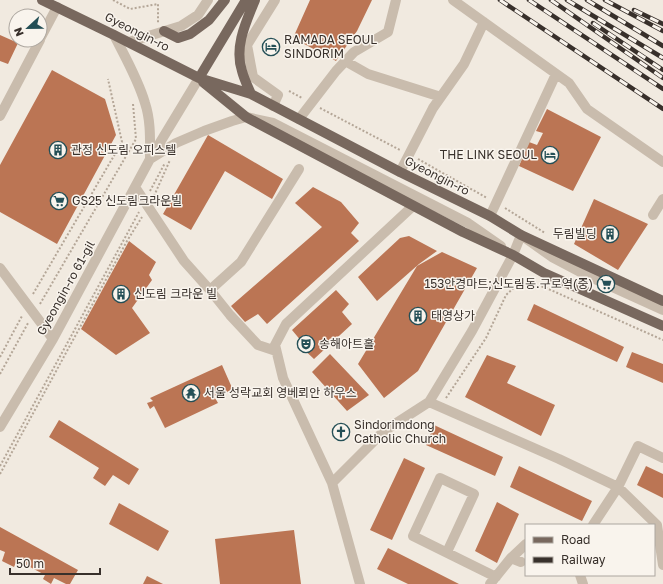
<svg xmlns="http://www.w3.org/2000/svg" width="663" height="584" font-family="'Golos Text','Noto Sans KR',sans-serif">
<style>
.building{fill:#bb7554}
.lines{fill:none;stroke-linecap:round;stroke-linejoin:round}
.path{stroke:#b4a697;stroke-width:2;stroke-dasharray:2 2;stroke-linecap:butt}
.minor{stroke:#c9bcad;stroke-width:10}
.major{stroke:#78685e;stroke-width:10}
.rail-casing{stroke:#38302b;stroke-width:4.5}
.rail{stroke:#f9f4ed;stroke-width:3;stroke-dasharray:9;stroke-linecap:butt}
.labels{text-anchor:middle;stroke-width:3;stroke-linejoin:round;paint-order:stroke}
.street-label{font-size:12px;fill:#38302b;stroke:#f9f4ed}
.poi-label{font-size:12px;fill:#38302b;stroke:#f9f4ed;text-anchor:start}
</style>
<rect width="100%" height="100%" fill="#f1eae0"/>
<path class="building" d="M310,0H372L357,31L336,61L293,38Z
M0,35L18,43L8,64L0,61Z
M52,70L105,99L116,135L57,244L0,212V165Z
M547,109L601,137L573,191L519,166L529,142L537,145L543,133L536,131Z
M208,135L283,179L272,199L225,171L191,230L163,214Z
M313,187L341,202L359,223L351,233L359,241L267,324L258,314L245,322L231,306L322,227L295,203Z
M594,199L648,224L618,270L574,244Z
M409,236L437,251L419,264L377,301L358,277L400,238Z
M129,241L156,262L149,275L152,280L132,308L150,333L116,355L81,329Z
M442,252L477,268L418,371L384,398L358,364L417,266Z
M336,290L349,304L342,312L352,324L314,359L299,345L302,342L292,330Z
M534,304L624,347L617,362L527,320Z
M632,352L663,364V383L626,367Z
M330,354L369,395L347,411L312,372Z
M487,355L516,366L507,383L555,405L541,436L465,397Z
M222,365L233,390L214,396L218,403L165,428L154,406L150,409L147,403L153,401L150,398Z
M59,420L139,469L129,485L113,475L105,486L93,478L99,468L49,437Z
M434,425L503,457L495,476L426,445Z
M404,458L425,468L392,540L370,530Z
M519,466L592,501L582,521L510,487Z
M646,466L663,474V498L637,485Z
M497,502L519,514L497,563L475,551Z
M119,503L169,531L158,551L109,524Z
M0,527L78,570L70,584H66L54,578L51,584L43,579L45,575L17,560L14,567L2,561L5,552L0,550Z
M294,530L301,584H220L215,539Z
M388,548L459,584H408L377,569Z
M147,576L163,584H143Z"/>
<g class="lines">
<path class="path" d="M113,0L130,9L158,4V23
M289,91L302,98
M320,108L400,150
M418,159L487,198
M150,191L165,163
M154,196L170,160
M505,208L545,233
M33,294L122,142L108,79
M40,304L136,139L133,104
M0,357L22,316
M0,374L28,323
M446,398L486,338L506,295L519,283L544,287L663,340
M0,466L139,212
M0,474L127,241L142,217"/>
<path class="minor" d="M453,0L569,83L587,109L663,162
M114,35C125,57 138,79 145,103C151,121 150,140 150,159
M40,39L57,7
M129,42L181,26L198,15L208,0
M345,61L368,74L441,97
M273,106L278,95L253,77L247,45L275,0
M0,116L40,40
M299,119L336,71L354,52L388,32L396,0
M150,159L176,143L204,131L232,121L246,117L273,123L468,223L501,246
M400,172L433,108L464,64L484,22
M135,187L184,261L210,290
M653,215L663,199
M490,216L556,74
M0,268L53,339
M276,351L258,345L230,315L210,290L241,262L299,169
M429,402L559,459L618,487L638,446L663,458
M0,427L53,339L150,159L199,78
M332,483L283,378L275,345L286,324L414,205
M593,525L618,487L657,525L663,565
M447,552L474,494L440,478L413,536L496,577
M511,558L521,562
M580,575L583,584
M360,584L332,483L384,431L429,402L472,331L513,255L521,235L552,257L588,276L663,310
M490,584L511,558L526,544"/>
<path class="major" d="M42,0L114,35L199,78L251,94L400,172L490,216L521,235L663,301
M164,31L178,38L190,34L209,20L225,0
M199,78L246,0
M203,82L246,117L463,232L513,255L544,273L663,326
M251,94C248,87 244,79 242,71C234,47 246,22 255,0"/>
<defs>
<path id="rail" d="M500,0L663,109
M529,0L663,89
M551,0L663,78
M567,0L663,58
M587,0L663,46
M605,0L663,31
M634,10L663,24
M593,23L663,70"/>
</defs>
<use href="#rail" class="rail-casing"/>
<use href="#rail" class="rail"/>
</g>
<defs>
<symbol id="hotel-ring" viewBox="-11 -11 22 22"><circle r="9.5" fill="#f9f4ed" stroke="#244f56" stroke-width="1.5"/><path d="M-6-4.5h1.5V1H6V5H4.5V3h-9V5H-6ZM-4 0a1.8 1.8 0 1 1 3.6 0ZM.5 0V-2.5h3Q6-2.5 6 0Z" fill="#244f56"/></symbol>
<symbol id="building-ring" viewBox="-11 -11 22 22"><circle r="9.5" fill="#f9f4ed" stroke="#244f56" stroke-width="1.5"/><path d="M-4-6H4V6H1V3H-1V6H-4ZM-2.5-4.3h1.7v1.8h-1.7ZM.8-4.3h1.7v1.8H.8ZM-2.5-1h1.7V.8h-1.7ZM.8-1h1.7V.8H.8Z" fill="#244f56"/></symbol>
<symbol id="supermarket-ring" viewBox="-11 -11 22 22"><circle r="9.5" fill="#f9f4ed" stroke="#244f56" stroke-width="1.5"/><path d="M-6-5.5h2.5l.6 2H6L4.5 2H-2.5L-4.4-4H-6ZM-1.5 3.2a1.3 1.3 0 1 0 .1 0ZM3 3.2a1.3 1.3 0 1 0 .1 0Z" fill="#244f56"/></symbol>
<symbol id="theatre-ring" viewBox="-11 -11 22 22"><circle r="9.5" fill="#f9f4ed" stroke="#244f56" stroke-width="1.5"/><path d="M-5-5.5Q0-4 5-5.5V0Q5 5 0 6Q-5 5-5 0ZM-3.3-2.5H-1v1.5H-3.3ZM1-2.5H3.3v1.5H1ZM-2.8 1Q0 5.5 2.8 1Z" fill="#244f56"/></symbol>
<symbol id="temple-ring" viewBox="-11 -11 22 22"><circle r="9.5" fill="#f9f4ed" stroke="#244f56" stroke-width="1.5"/><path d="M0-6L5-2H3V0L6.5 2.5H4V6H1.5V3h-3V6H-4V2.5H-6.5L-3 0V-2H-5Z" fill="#244f56"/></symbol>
<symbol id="church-ring" viewBox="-11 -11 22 22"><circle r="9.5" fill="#f9f4ed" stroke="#244f56" stroke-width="1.5"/><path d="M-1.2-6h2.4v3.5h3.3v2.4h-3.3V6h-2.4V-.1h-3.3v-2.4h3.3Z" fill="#244f56"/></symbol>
</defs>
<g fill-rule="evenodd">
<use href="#hotel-ring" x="261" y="37" width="20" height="20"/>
<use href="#building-ring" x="48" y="140" width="20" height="20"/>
<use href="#hotel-ring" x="540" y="145" width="20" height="20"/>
<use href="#supermarket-ring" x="49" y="191" width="20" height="20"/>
<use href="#building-ring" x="600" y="224" width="20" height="20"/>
<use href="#supermarket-ring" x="596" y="274" width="20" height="20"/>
<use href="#building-ring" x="111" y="284" width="20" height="20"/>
<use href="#building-ring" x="408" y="306" width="20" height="20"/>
<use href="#theatre-ring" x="296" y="334" width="20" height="20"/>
<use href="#temple-ring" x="181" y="383" width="20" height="20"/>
<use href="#church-ring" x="331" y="422" width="20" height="20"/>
</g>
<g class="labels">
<g class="street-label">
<text transform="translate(137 32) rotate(27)" y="4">Gyeongin-ro</text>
<text transform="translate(437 176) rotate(27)" y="4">Gyeongin-ro</text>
<text transform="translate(66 288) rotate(-61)" y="4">Gyeongin-ro 61-gil</text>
</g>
<g class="poi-label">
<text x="284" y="44">RAMADA SEOUL<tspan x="284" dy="14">SINDORIM</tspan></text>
<text x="71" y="154">관정 신도림 오피스텔</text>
<text x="537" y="159" text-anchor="end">THE LINK SEOUL</text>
<text x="72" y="205">GS25 신도림크라운빌</text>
<text x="597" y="238" text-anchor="end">두림빌딩</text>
<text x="593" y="288" text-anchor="end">153안경마트;신도림동.구로역(중)</text>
<text x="134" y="298">신도림 크라운 빌</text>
<text x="431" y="320">태영상가</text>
<text x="319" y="348">송해아트홀</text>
<text x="204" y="397">서울 성락교회 영베뢰안 하우스</text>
<text x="354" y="429">Sindorimdong<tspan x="354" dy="14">Catholic Church</tspan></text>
</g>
</g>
<rect x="525" y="524" width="130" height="52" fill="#f9f4ed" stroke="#aca69f"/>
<rect x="533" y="537" width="20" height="6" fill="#78685e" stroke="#aca69f"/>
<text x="561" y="544" font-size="12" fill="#38302b">Road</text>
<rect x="533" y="557" width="20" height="6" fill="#38302b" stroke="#aca69f"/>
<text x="561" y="564" font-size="12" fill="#38302b">Railway</text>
<g transform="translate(28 28) rotate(248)"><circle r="19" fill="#f9f4ed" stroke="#aca69f"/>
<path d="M0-3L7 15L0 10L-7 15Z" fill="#244f56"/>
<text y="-6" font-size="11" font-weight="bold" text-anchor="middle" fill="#38302b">N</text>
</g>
<path d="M10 568v6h90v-6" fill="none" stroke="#38302b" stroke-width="2"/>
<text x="16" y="568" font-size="12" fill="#38302b" stroke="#f9f4ed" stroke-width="3" paint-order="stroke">50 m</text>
</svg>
